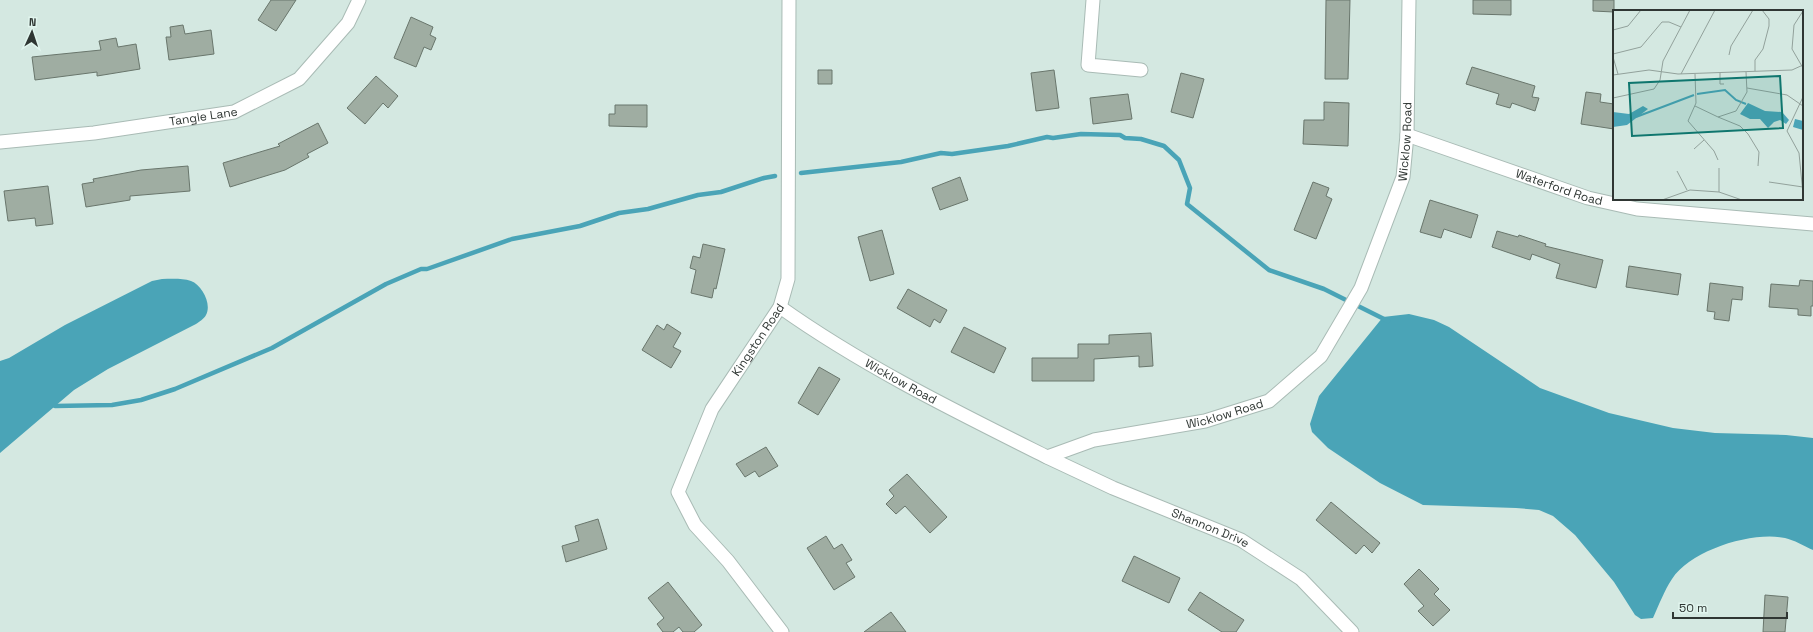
<svg xmlns="http://www.w3.org/2000/svg" width="1813" height="632" font-family="'Space Grotesk',sans-serif">
<style>
.water{fill:#4aa4b7}
.lines{fill:none;stroke-linecap:round;stroke-linejoin:round}
.stream{stroke:#4aa4b7;stroke-width:4.5}
.building{fill:#9fada2;stroke:#69766c}
.minor-casing{stroke:#a9bbb5;stroke-width:15}
.minor{stroke:#fff;stroke-width:13}
.labels{text-anchor:middle;stroke-width:4;stroke-linejoin:round;paint-order:stroke}
.street-label{font-size:12px;fill:#2f3633;stroke:#e1f5ee}
.inset-river{fill:none;stroke:#4aa4b7;stroke-width:2}
.inset-road{fill:none;stroke:#92a19b;stroke-width:1}
.view{fill:#0f766e;fill-opacity:0.15;stroke:#0f766e;stroke-width:2}
.inset-edge{fill:none;stroke:#2f3633;stroke-width:2}
</style>
<rect width="100%" height="100%" fill="#d4e8e1"/>
<path class="water" d="M162,279C171,279 182,278 191,281C202,285 212,304 206,315C204,319 199,322 196,324L108,369L74,390L0,453V361L9,358L65,325L152,281Z
M1409,314L1434,320L1449,327L1540,388L1609,413L1673,428L1715,433L1786,435L1813,438V550C1804,546 1794,540 1785,538C1752,531 1691,550 1672,579C1664,591 1659,605 1653,618L1641,619L1635,615L1614,582L1575,535L1553,516L1539,510L1516,508L1423,505L1380,483L1328,448L1312,432L1310,424L1319,396L1383,317Z"/>
<g class="lines">
<path class="stream" d="M801,173L901,162L941,153L952,154L1008,146L1047,137L1053,138L1081,134L1120,135L1125,138L1141,139L1164,146L1179,160L1190,188L1187,204L1269,270L1324,289L1388,321
M55,406L112,405L141,400L175,389L272,348L386,284L421,269H427L512,239L580,226L619,213L648,209L698,195L721,192L764,178L775,176"/>
</g>
<path class="building" d="M271,0H296L276,31L258,20Z
M1326,0H1350L1348,79H1325Z
M1473,0H1511V15L1473,14Z
M1593,0H1614V12L1593,11Z
M411,17L433,27L430,35L436,38L431,50L424,47L416,67L394,58Z
M183,25L185,34L211,30L214,54L169,60L166,37H171L170,27Z
M116,38L118,47L136,44L140,69L97,76V72L35,80L32,57L101,50L99,41Z
M1472,67L1535,86L1532,97L1539,98L1535,111L1512,103L1510,108L1496,104L1499,94L1466,84Z
M818,70H832V84H818Z
M1054,70L1059,108L1036,111L1031,73Z
M1181,73L1204,79L1193,118L1171,112Z
M376,76L398,96L388,108L383,103L365,124L347,108Z
M1586,92L1601,94L1600,102L1614,104V129L1581,124Z
M1128,94L1132,119L1093,124L1090,98Z
M1324,102L1349,103L1348,146L1303,144L1304,120H1324Z
M615,105H647V127L609,126V114H615Z
M318,123L328,143L307,154L309,157L285,170L230,187L223,163L280,146L278,144Z
M188,166L190,191L130,196V200L86,207L82,184L94,182L93,179L141,170Z
M960,177L968,200L940,210L932,188Z
M1313,182L1329,188L1326,196L1332,199L1316,239L1294,230Z
M48,186L53,224L36,226L35,218L8,221L4,191Z
M1430,200L1478,215L1471,238L1444,229L1441,238L1420,232Z
M882,230L894,274L870,281L858,237Z
M1497,231L1518,237L1519,235L1546,244L1545,246L1603,260L1596,288L1556,278L1560,264L1532,254L1530,260L1492,247Z
M703,244L725,249L716,289L714,288L712,298L691,293L696,270L690,268L693,256L700,258Z
M1629,266L1681,274L1678,295L1626,287Z
M1800,280L1813,281V306H1811V316L1798,315V309L1769,307L1771,284L1799,286Z
M1710,283L1743,287L1742,300L1732,299L1729,321L1714,319L1715,312L1707,311Z
M908,289L947,310L940,323L934,319L930,327L897,308Z
M667,324L681,333L673,347L681,351L671,368L642,350L657,325L664,330Z
M964,327L1006,348L994,373L951,352Z
M1151,333L1153,366L1139,367V356L1094,359V381H1032V358H1078V344H1109V335Z
M819,367L840,379L818,415L798,403Z
M766,447L778,466L759,477L755,471L745,477L736,464Z
M907,474L947,517L930,533L905,506L896,514L886,504L894,496L889,490Z
M1331,502L1380,543L1372,553L1364,545L1356,554L1316,520Z
M598,519L607,549L566,562L562,546L579,541L575,526Z
M826,536L834,549L842,544L852,560L846,563L855,577L834,590L807,548Z
M1134,556L1180,578L1169,603L1122,581Z
M1419,569L1439,589L1434,594L1450,610L1433,626L1418,611L1424,606L1404,584Z
M668,582L702,625L694,632H683L679,627L673,632H663L657,624L664,618L648,598Z
M1200,592L1244,620L1236,632H1222L1188,610Z
M1765,595L1788,597L1785,632H1763Z
M891,612L906,632H864Z"/>
<g class="lines">
<defs>
<g id="minor">
<path d="M1093,0L1088,65L1141,70"/>
<path id="s1" d="M1407,135L1588,198L1637,209L1813,224"/>
<path id="s2" d="M0,142L94,133L234,112L299,79L348,23L359,0"/>
<path id="s3" d="M780,307C863,366 955,411 1047,457L1094,440L1205,421L1269,401L1321,356L1361,288L1403,177L1407,135L1409,0"/>
<path id="s4" d="M1047,457L1113,488L1241,540L1301,579L1352,632"/>
<path id="s5" d="M782,632L728,561L695,525L678,492L712,409L780,307L788,279L789,0"/>
</g>
</defs>
<use href="#minor" class="minor-casing"/>
<use href="#minor" class="minor"/>
</g>
<g class="labels">
<g class="street-label">
<text dy="4" stroke="none"><textPath href="#s2" startOffset="205">Tangle Lane</textPath></text>
<text dy="4" stroke="none"><textPath href="#s3" startOffset="838">Wicklow Road</textPath></text>
<text dy="4" stroke="none"><textPath href="#s1" startOffset="161">Waterford Road</textPath></text>
<text dy="4" stroke="none"><textPath href="#s5" startOffset="348">Kingston Road</textPath></text>
<text dy="4" stroke="none"><textPath href="#s3" startOffset="142">Wicklow Road</textPath></text>
<text dy="4" stroke="none"><textPath href="#s3" startOffset="490">Wicklow Road</textPath></text>
<text dy="4" stroke="none"><textPath href="#s4" startOffset="178">Shannon Drive</textPath></text>
</g>
</g>
<g transform="translate(1613 10)">
<rect width="190" height="190" fill="#d4e8e1"/>
<path d="M135,93L152,101L169,102L176,110L173,114L167,110L161,112L155,118L147,109H137L127,104ZM30,96L35,99L14,115L0,117V102L16,104ZM182,109L190,111V120L180,117Z" fill="#4aa4b7"/>
<path class="inset-river" d="M84,84L112,80L123,90L133,94M23,107L81,85"/>
<path class="inset-road" d="M190,1L181,15L179,39L190,58M0,20L15,16L28,0M0,44L28,37L49,12H56L68,17M116,45L118,36L140,0M0,47L5,64M142,61V50L150,39L156,16V9L149,0M107,63V74H111M68,64L102,0M82,64L83,93L75,111L101,141L105,150M0,65L36,60L65,64L179,60L190,55M134,78L174,85L190,96M190,87L174,121L186,143L190,184M0,88L41,79L47,70L50,51L77,0M82,96L105,107L123,101L134,82L133,62M105,107L127,116L135,124L146,142L145,156M81,139L91,130M64,161L74,180M156,172L190,177M106,182V158M49,190L77,180L106,182L129,190"/>
<path class="view" d="M167,66L170,118L19,126L16,73Z"/>
<rect width="190" height="190" class="inset-edge"/>
</g>
<g transform="translate(32 32) rotate(3)" stroke="#e1f5ee" stroke-width="3" paint-order="stroke">
<path d="M0-3L7 15L0 10L-7 15Z" fill="#2f3633"/>
<text y="-6" font-size="11" font-weight="bold" text-anchor="middle" fill="#2f3633">N</text>
</g>
<path d="M1673 612v6h114v-6" fill="none" stroke="#2f3633" stroke-width="2"/>
<text x="1679" y="612" font-size="12" fill="#2f3633" stroke="#e1f5ee" stroke-width="3" paint-order="stroke">50 m</text>
</svg>
